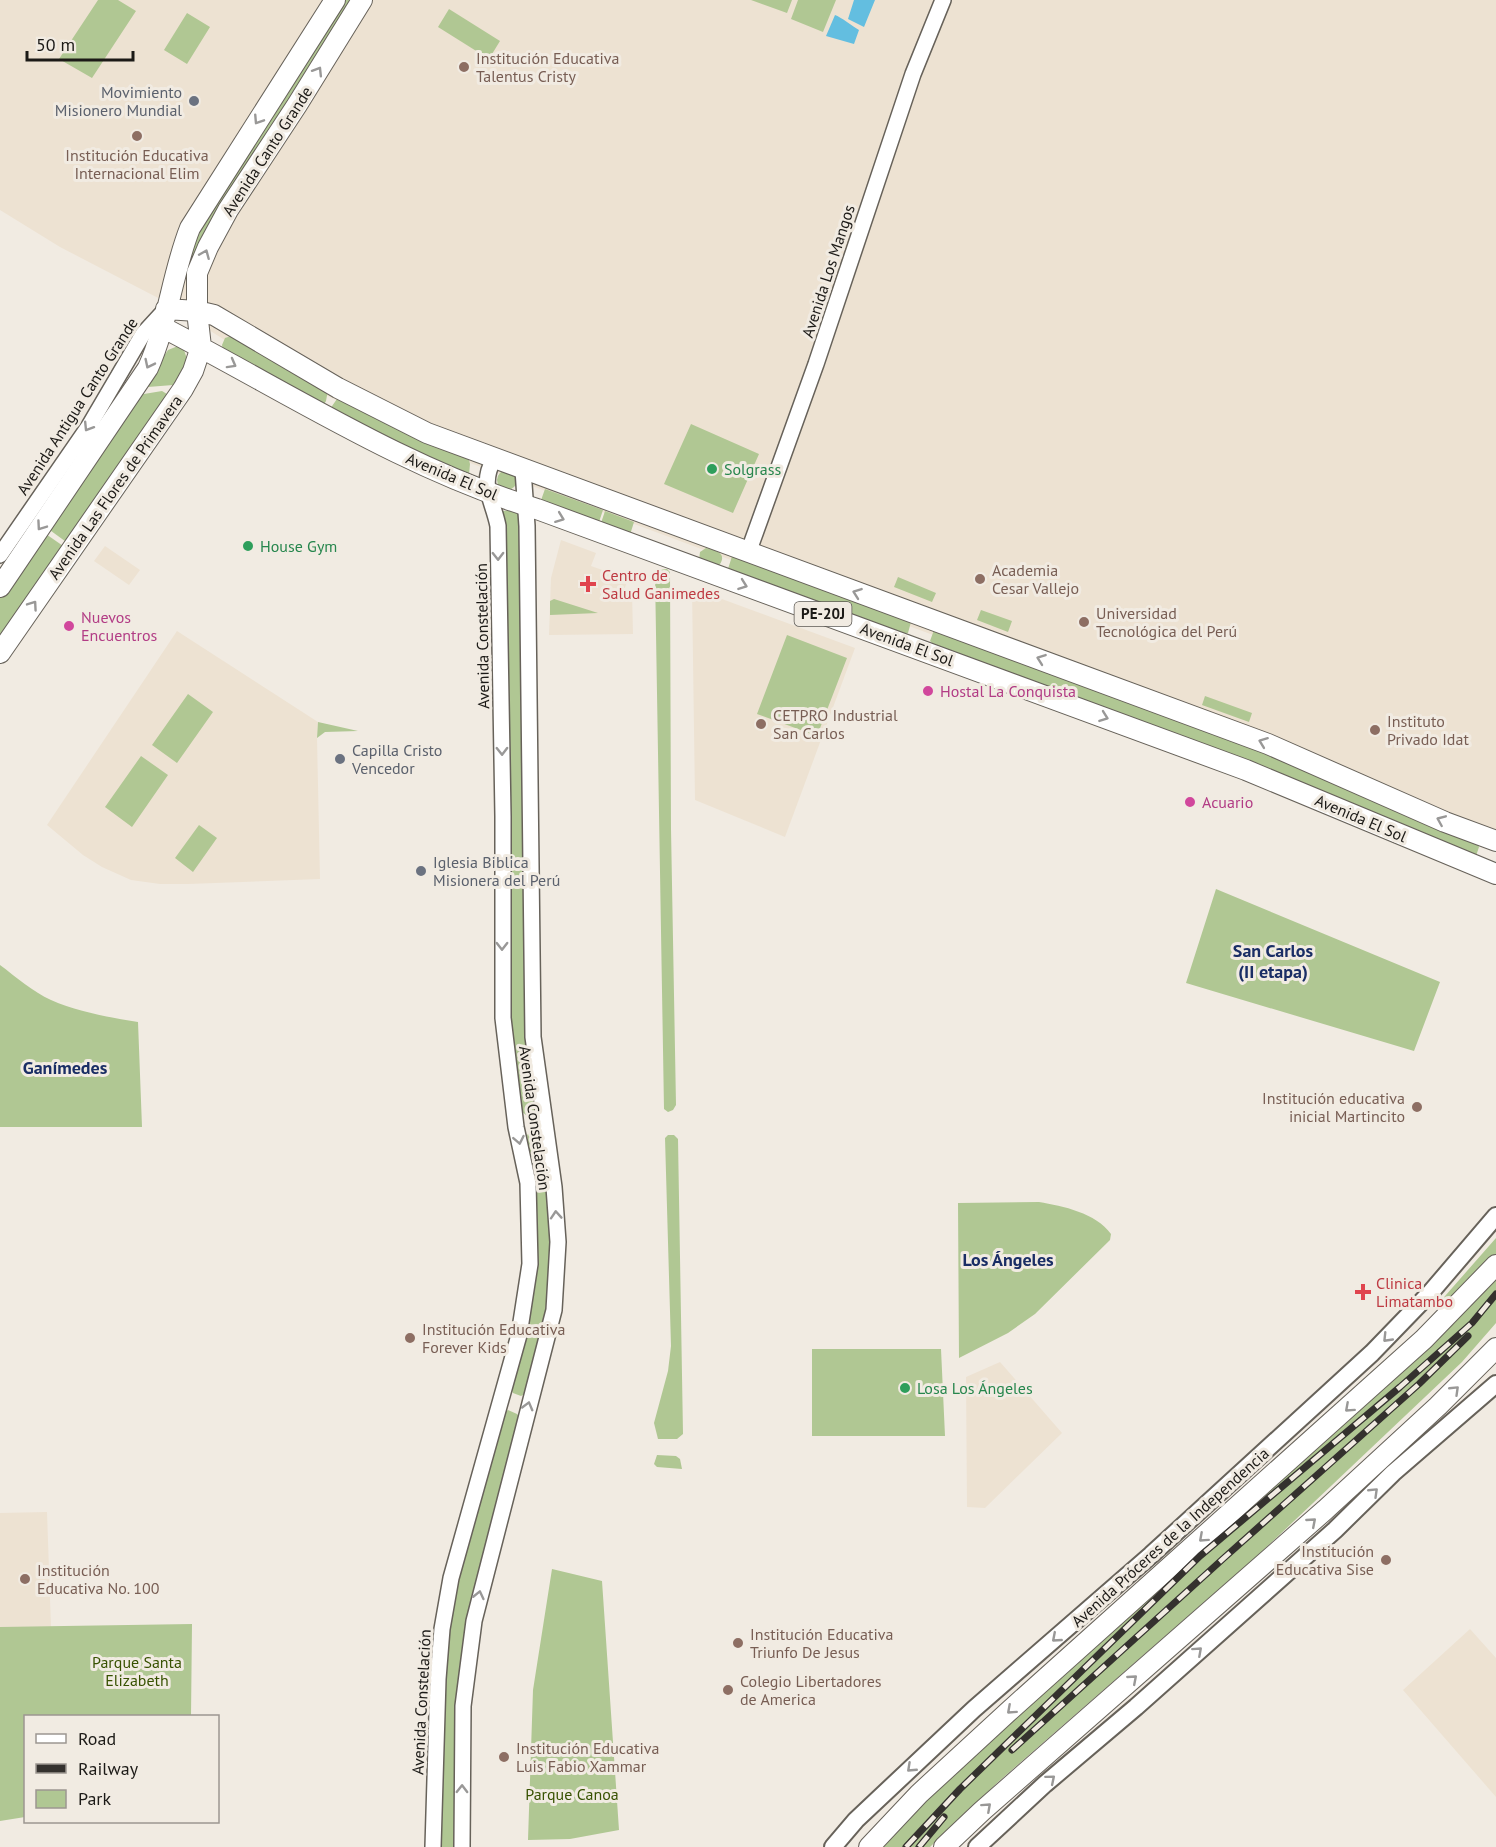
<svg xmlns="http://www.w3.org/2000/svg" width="1496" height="1847" font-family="'PT Sans',sans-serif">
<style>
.built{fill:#ede2d2}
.green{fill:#b0c793}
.water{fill:#63bee0}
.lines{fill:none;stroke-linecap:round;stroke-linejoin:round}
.tertiary-casing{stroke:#67625a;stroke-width:18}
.secondary-casing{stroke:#67625a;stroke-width:20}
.primary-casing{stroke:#67625a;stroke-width:22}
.tertiary{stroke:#fff;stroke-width:15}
.secondary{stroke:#fff;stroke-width:16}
.primary{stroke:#fff;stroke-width:20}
.rail-casing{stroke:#34312e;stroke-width:7}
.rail{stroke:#f1ebe2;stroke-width:4.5;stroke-dasharray:14;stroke-linecap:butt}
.oneway{stroke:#999897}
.education-dot{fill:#8d6e63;stroke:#f1ebe2;stroke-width:2}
.worship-dot{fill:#6b7280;stroke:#f1ebe2;stroke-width:2}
.leisure-dot{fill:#2e9e5b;stroke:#f1ebe2;stroke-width:2}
.health-dot{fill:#e0444e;stroke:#f1ebe2;stroke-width:2}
.hotel-dot{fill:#d1479c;stroke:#f1ebe2;stroke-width:2}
.labels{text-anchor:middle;stroke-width:6;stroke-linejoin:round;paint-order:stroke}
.shield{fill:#f1ebe2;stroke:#5c5954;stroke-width:1.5}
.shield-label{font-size:15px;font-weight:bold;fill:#1c1a17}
.education-label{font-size:16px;fill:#785e54;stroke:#f1ebe2;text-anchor:start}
.worship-label{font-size:16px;fill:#5b616d;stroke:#f1ebe2;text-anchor:start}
.street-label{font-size:16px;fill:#1c1a17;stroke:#f1ebe2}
.leisure-label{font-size:16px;fill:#27864d;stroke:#f1ebe2;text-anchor:start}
.health-label{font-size:16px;fill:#be3a42;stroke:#f1ebe2;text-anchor:start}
.hotel-label{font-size:16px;fill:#b23c85;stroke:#f1ebe2;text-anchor:start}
.park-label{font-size:16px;fill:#385202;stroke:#f1ebe2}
.neighbourhood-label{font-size:18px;font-weight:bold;fill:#1a2e65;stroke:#f1ebe2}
</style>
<rect width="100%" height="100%" fill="#f1ebe2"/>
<path class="built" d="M0,0H1496V852L1116,703L454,457L264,365L162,300L60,247L0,210Z
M561,540L596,553L591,566L628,579L624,590L632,592L633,634L549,635L551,578Z
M105,546L140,570L129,585L94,561Z
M692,588L855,648L785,837L695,800Z
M177,631L318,722L317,738L320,879L188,884H160L131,880L102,867L83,855L47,825Z
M1000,1362L1062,1433L985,1508L967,1507L966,1377Z
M47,1512L51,1627H0V1513Z
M1470,1629L1496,1658V1797L1403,1690Z"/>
<path class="green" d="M98,0H118L136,11L92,78L59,59Z
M342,0H355L187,272L183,270L188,245Z
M751,0H792L787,13Z
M798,0H836L823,32L791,19Z
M449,9L500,41L489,59L438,27Z
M187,13L210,27L187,64L164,50Z
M231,336L328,390L326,401L323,406L223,351L222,345L225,338Z
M178,346L184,350L188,362L173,385L148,387L144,385L168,350Z
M162,391L167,394L169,398L69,544L47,528L138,395Z
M339,396L468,456L470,464L469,475L463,474L330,409Z
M691,424L759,454L733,513L664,484Z
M497 480a10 10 0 1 1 20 0a10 10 0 1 1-20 0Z
M545,489L603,510L598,525L540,503Z
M514,510L520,513L538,1110L535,1114L526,1115L521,1111L511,1034L499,517L503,511Z
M605,511L634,522L629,538L600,526Z
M43,532L66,548L0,641V594Z
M706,548C718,551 729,554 717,568L699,560L700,552Z
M733,553L911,622L908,633L900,635L728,569Z
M667,569L670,572L671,829L676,1105L673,1110L668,1112L664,1109L655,574L660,570Z
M898,577L936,593L932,602L894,587Z
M554,599L598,613L550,615V601Z
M981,610L1012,621L1008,632L977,620Z
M934,630L1290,760L1476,840L1479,847L1476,856L936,647L930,641Z
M787,635L847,658L817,736L757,714Z
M188,694L213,712L177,763L152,745Z
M1205,696L1252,713L1249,722L1202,705Z
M318,722L358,731L325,732L317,738Z
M141,756L168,775L132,827L105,807Z
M199,825L217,838L193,872L175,858Z
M1216,889L1440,982L1414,1051L1186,983Z
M0,965C16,977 33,992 51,1000C78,1012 108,1017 138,1022L142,1127H0Z
M530,1132L539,1133L543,1139L553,1242L551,1298L528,1392L521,1396L513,1393L511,1388C518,1362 526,1337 531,1311C540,1259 534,1188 527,1135Z
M668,1135H674L678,1139L683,1434L677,1439H658L654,1423L668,1371L671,1346L665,1138Z
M1039,1202C1063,1206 1096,1213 1111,1234L1110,1240L1035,1314L1008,1333L959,1358L958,1203Z
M1496,1238V1255L1445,1313L1438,1304Z
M1496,1279V1323L1462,1362L1256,1557L998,1782L930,1847H879C981,1741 1095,1649 1204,1551C1296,1469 1384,1385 1474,1302Z
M812,1349H941L945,1436H812Z
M508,1410L517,1414L520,1418L484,1556L457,1847H439L443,1702L449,1629L456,1581L504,1413Z
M657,1455L676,1456L680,1459L682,1469L657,1467L654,1464Z
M552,1569L602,1581L619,1830L570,1839L528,1840L533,1690Z
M192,1624L191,1716H26L25,1817L0,1821V1627Z"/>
<path class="water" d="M854,0H875L864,27L848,19Z
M835,15C841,17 852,26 859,30L854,44L826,36Z"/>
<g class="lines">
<defs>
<path id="tertiary" d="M748,553L816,364L913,74L943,0
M0,555L89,426L143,334L166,309
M433,1847L438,1679L442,1629L451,1578L519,1335L530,1264L528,1183L516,1127L503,1018V816L498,526C493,500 479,485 494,459
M462,1847L463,1706L474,1621L554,1310L558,1242L554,1187L533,1037L527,526L523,470"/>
<path id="secondary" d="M833,1847L856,1820L974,1709L1151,1555L1372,1353L1431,1292L1496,1216
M977,1847L1045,1784L1136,1707L1335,1530L1393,1473L1496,1384"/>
<path id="primary" d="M166,309L197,311L214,315L338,388L427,433L1268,744L1445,822L1496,841
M162,327C286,391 403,468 537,509L1246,770L1496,874
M0,587L148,368C168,324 172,273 190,228L335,0
M0,653L183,389L193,371L201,347L197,311V273L208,247L228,210L297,105L362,0
M869,1847L919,1794L1008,1712L1424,1339L1496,1265
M944,1847L982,1811L1325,1510L1438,1406L1496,1348"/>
</defs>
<use href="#tertiary" class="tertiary-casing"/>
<use href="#secondary" class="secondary-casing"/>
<use href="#primary" class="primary-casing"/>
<use href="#tertiary" class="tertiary"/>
<use href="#secondary" class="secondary"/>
<use href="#primary" class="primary"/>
<defs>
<path id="rail" d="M1012,1750L1225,1557L1419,1384L1468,1336
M906,1847L960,1789L1200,1556L1400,1387L1472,1323L1496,1294
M919,1847L944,1817"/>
</defs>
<use href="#rail" class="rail-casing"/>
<use href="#rail" class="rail"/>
</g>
<defs><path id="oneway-chevron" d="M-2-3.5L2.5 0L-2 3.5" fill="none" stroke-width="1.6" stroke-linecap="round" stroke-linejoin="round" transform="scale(1.5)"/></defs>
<g class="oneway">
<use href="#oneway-chevron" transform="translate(318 71) rotate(-58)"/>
<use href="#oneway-chevron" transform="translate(258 120) rotate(123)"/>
<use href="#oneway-chevron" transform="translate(205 254) rotate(-67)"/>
<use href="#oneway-chevron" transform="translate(149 364) rotate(116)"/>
<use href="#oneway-chevron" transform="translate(232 364) rotate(29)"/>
<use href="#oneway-chevron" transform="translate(88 427) rotate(122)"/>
<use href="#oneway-chevron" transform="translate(560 518) rotate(21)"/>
<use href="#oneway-chevron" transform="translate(41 526) rotate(125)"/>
<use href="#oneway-chevron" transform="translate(498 556) rotate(89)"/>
<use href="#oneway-chevron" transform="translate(743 585) rotate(20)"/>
<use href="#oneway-chevron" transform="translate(857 593) rotate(-160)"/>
<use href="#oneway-chevron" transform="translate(33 605) rotate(-55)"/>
<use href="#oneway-chevron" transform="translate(1041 659) rotate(-160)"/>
<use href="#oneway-chevron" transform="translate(1104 717) rotate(20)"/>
<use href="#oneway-chevron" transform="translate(1263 742) rotate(-159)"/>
<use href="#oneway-chevron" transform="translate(502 751) rotate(89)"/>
<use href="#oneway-chevron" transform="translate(1441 820) rotate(-157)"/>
<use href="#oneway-chevron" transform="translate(502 946) rotate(90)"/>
<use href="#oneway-chevron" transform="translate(519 1140) rotate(79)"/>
<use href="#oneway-chevron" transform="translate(556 1215) rotate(-94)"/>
<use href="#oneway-chevron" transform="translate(1387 1338) rotate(134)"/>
<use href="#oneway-chevron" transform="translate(1455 1390) rotate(-44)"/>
<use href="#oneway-chevron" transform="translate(528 1406) rotate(-75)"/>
<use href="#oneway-chevron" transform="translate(1349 1408) rotate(138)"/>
<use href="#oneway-chevron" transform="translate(1374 1492) rotate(-44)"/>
<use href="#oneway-chevron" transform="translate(1312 1522) rotate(-41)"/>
<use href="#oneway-chevron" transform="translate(1203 1538) rotate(138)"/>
<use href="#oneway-chevron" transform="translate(479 1595) rotate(-77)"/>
<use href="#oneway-chevron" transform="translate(1056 1638) rotate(139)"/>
<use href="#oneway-chevron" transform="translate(1198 1651) rotate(-42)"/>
<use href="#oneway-chevron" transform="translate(1133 1679) rotate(-41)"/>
<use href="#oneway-chevron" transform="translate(1011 1710) rotate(138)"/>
<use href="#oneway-chevron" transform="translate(911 1768) rotate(137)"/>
<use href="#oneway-chevron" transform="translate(1051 1779) rotate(-40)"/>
<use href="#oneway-chevron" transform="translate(462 1789) rotate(-89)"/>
<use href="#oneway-chevron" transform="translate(987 1807) rotate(-42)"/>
</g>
<g class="education-dot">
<circle cx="464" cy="67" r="6"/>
<circle cx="137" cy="136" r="6"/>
<circle cx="980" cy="579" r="6"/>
<circle cx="1084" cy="622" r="6"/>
<circle cx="761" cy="724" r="6"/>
<circle cx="1375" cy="730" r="6"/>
<circle cx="1417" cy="1107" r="6"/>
<circle cx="410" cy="1338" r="6"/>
<circle cx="1386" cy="1560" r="6"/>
<circle cx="25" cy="1579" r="6"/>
<circle cx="738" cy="1643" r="6"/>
<circle cx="728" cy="1690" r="6"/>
<circle cx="504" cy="1757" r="6"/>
</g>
<g class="worship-dot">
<circle cx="194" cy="101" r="6"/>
<circle cx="340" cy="759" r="6"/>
<circle cx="421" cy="871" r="6"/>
</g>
<g class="leisure-dot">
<circle cx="712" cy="469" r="6"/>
<circle cx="248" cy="546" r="6"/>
<circle cx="905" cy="1388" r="6"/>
</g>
<g class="health-dot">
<path d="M585 575h6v6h6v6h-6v6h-6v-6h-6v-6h6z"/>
<path d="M1360 1283h6v6h6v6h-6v6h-6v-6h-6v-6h6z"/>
</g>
<g class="hotel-dot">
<circle cx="69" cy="626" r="6"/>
<circle cx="928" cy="691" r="6"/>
<circle cx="1190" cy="802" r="6"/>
</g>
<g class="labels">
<rect class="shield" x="794.5" y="602" width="57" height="24" rx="4.5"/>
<g class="shield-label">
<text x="823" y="619">PE-20J</text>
</g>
<g class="education-label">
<text x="476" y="64">Institución Educativa<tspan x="476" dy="18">Talentus Cristy</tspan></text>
<text x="137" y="161" text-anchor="middle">Institución Educativa<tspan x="137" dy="18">Internacional Elim</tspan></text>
<text x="992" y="576">Academia<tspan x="992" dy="18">Cesar Vallejo</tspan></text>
<text x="1096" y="619">Universidad<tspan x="1096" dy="18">Tecnológica del Perú</tspan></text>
<text x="773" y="721">CETPRO Industrial<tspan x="773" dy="18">San Carlos</tspan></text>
<text x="1387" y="727">Instituto<tspan x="1387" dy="18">Privado Idat</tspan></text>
<text x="1405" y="1104" text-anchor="end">Institución educativa<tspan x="1405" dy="18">inicial Martincito</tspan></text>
<text x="422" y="1335">Institución Educativa<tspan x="422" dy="18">Forever Kids</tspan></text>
<text x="1374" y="1557" text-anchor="end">Institución<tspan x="1374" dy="18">Educativa Sise</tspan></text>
<text x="37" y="1576">Institución<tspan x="37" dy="18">Educativa No. 100</tspan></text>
<text x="750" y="1640">Institución Educativa<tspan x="750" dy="18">Triunfo De Jesus</tspan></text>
<text x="740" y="1687">Colegio Libertadores<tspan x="740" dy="18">de America</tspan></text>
<text x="516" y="1754">Institución Educativa<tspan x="516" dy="18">Luis Fabio Xammar</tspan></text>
</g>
<g class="worship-label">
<text x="182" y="98" text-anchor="end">Movimiento<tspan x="182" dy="18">Misionero Mundial</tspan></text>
<text x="352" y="756">Capilla Cristo<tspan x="352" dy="18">Vencedor</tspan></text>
<text x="433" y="868">Iglesia Biblica<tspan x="433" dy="18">Misionera del Perú</tspan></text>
</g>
<g class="street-label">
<text transform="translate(267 151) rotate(-57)" y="6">Avenida Canto Grande</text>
<text transform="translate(828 271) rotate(-72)" y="6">Avenida Los Mangos</text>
<text transform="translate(77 406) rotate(-57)" y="6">Avenida Antigua Canto Grande</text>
<text transform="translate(452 476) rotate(23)" y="6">Avenida El Sol</text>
<text transform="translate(115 487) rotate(-55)" y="6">Avenida Las Flores de Primavera</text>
<text transform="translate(482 636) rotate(-91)" y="6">Avenida Constelación</text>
<text transform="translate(907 644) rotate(20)" y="6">Avenida El Sol</text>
<text transform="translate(1361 818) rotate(23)" y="6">Avenida El Sol</text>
<text transform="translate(535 1118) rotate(82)" y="6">Avenida Constelación</text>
<text transform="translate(1170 1537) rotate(-42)" y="6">Avenida Próceres de la Independencia</text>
<text transform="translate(421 1702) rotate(-87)" y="6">Avenida Constelación</text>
</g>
<g class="leisure-label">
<text x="724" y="475">Solgrass</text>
<text x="260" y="552">House Gym</text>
<text x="917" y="1394">Losa Los Ángeles</text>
</g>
<g class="health-label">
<text x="602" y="581">Centro de<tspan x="602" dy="18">Salud Ganimedes</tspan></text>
<text x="1376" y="1289">Clinica<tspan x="1376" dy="18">Limatambo</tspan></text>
</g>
<g class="hotel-label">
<text x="81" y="623">Nuevos<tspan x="81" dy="18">Encuentros</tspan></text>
<text x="940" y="697">Hostal La Conquista</text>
<text x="1202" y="808">Acuario</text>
</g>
<g class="park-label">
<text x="137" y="1668">Parque Santa<tspan x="137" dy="18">Elizabeth</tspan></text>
<text x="572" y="1800">Parque Canoa</text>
</g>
<g class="neighbourhood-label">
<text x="1273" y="957">San Carlos<tspan x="1273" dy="21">(II etapa)</tspan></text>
<text x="65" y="1074">Ganímedes</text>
<text x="1008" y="1266">Los Ángeles</text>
</g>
</g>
<rect x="24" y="1715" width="195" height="108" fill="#f1ebe2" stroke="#9c9791" stroke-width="1.5"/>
<rect x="36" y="1734" width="30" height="9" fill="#ffffff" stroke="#9c9791" stroke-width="1.5"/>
<text x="78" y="1745" font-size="18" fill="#1c1a17">Road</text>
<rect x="36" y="1764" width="30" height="9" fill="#34312e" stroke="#9c9791" stroke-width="1.5"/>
<text x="78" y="1775" font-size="18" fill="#1c1a17">Railway</text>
<rect x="36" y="1790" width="30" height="18" fill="#b0c793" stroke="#9c9791" stroke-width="1.5"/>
<text x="78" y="1805" font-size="18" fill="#1c1a17">Park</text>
<path d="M27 51v9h106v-9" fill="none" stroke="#1c1a17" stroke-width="3"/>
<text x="36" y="51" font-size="18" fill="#1c1a17" stroke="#f1ebe2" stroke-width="4.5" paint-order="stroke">50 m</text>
</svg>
